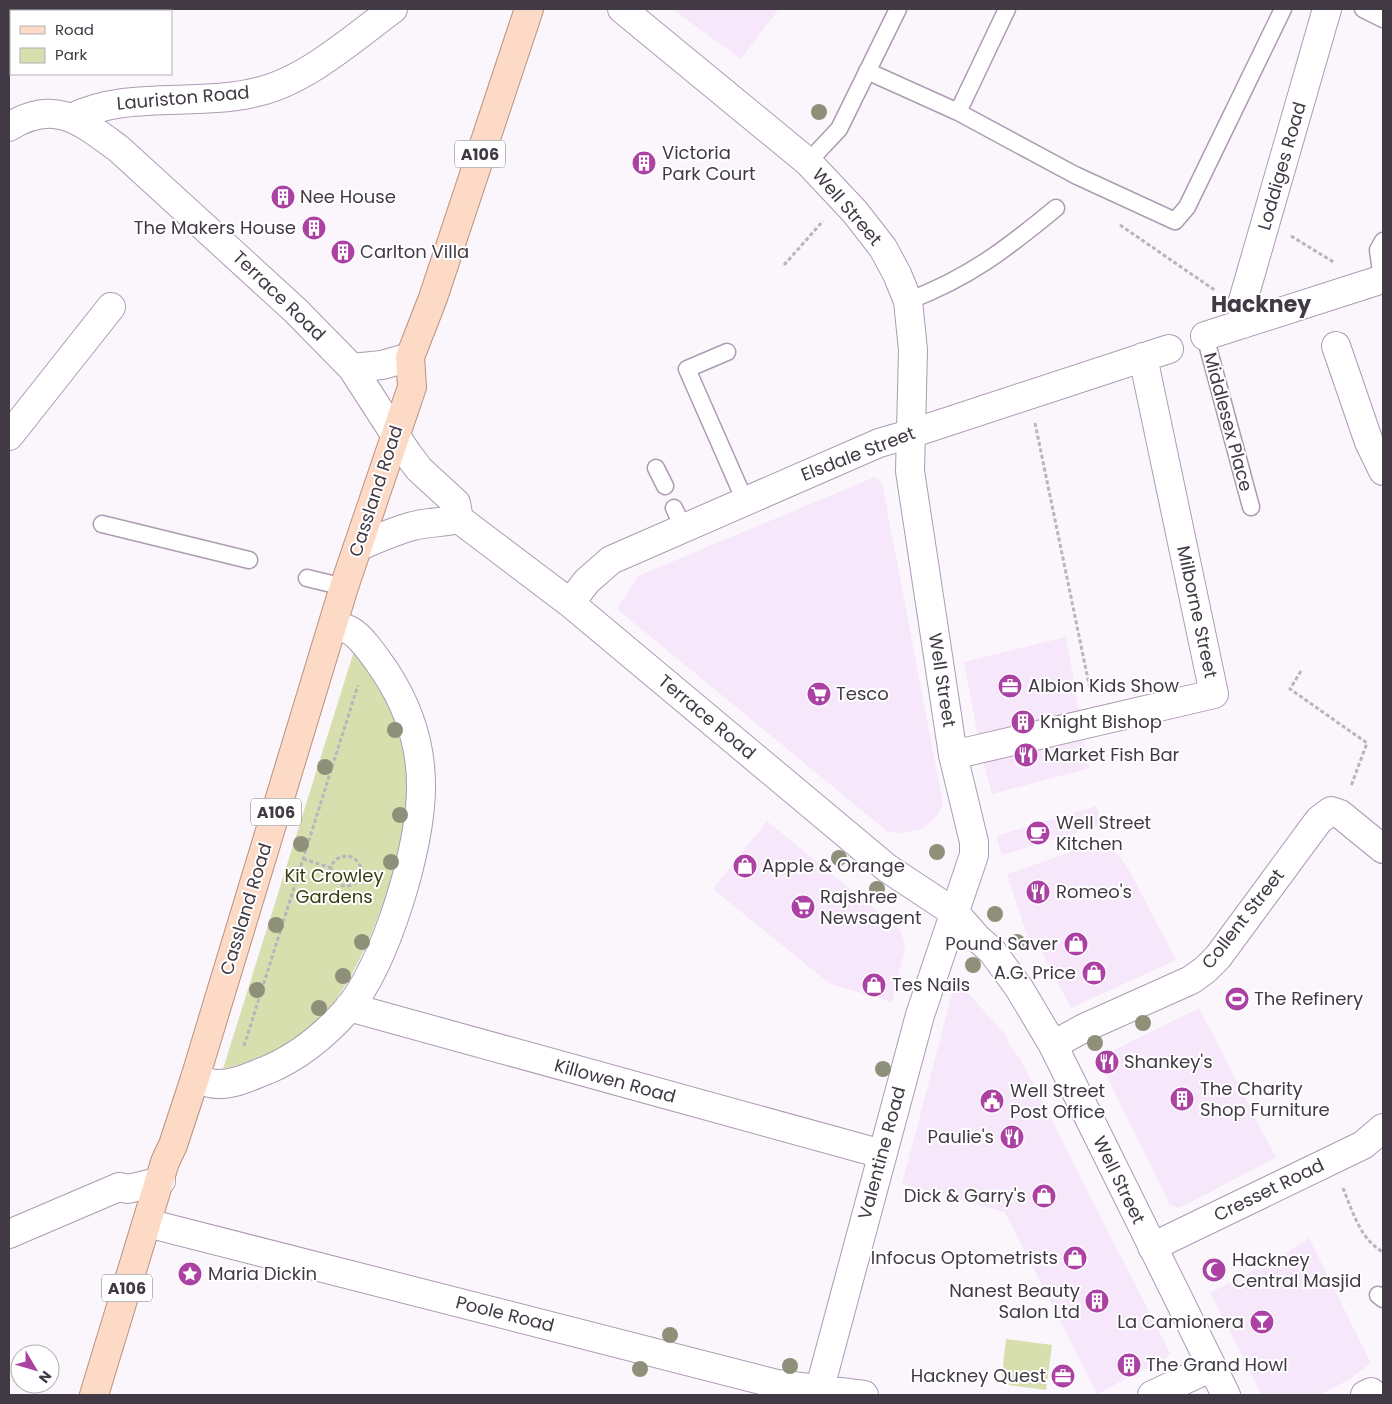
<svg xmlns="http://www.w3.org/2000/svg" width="1392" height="1404" font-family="Poppins,sans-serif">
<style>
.built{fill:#f6e7fb}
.green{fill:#d7dfae}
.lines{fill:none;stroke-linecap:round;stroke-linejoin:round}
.service-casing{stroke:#ad9ab3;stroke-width:19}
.minor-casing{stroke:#ad9ab3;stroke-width:30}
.tertiary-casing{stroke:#ad9ab3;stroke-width:30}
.primary-casing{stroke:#ba9180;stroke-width:30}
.path{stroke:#bab4bc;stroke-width:3;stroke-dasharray:4 2.5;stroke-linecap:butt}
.service{stroke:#fff;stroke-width:16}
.minor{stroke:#fff;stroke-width:28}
.tertiary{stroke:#fff;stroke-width:28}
.primary{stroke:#fddac6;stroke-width:28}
.tree{fill:#8f9079}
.labels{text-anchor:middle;stroke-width:4;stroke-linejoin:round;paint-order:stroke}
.shield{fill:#fff;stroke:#7a747c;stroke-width:1}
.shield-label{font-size:16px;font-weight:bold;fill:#413944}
.street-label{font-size:18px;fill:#413944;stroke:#fff}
.poi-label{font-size:18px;fill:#413944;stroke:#fff;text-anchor:start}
.park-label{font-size:18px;fill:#383d0e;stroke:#fff}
.district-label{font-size:22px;font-weight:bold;fill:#413944;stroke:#fff}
</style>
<rect width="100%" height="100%" fill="#faf6fc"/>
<path class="built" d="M672,9H779L741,59Z
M875,477L882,483L943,804L936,817L927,825L919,830L903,833L888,832L617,609L638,576Z
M1066,637L1080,716L979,742L964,662Z
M1081,731L1090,768L992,794L982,756Z
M1097,806L1101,825L1002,855L996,836Z
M767,821L900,930L905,943L904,953L892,1002L830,984L713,889Z
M1104,841L1105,845L1121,858L1129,870L1176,960L1071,1008L1036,941L1028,939L1007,874Z
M962,986L1008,1038L1006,1040L1021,1060L1170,1353L1166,1358L1097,1394L1005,1212L902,1184L953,990Z
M1199,1008L1276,1158L1179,1208L1170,1205L1098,1058Z
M1309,1238L1371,1363L1348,1380L1319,1395H1262L1210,1293L1288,1252Z"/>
<path class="green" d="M354,651C366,667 379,683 389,700C397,714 402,735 405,751C420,821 369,973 317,1022C290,1047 258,1061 223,1069Z
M1006,1339L1052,1345L1046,1390L1001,1384Z"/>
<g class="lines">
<defs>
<path id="service" d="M1363,9L1383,19
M867,71L958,112L1075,175L1175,221L1187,207L1283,9
M958,112L1007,9
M808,162L839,129L898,9
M1382,279L1378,250L1383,241
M908,301C970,277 1005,250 1056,208
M1205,336L1251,507
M727,352L687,369L745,501
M656,468L665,486
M674,508L683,527
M102,524L249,560
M307,578L344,587
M1378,1295L1383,1299"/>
<path id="minor" d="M1243,324L1242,304L1327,9
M1205,336L1383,279
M1336,346L1369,442L1383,471
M910,434L1169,349
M9,436L111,307
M953,755L1214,694L1143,357
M349,1007L882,1154
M1053,1045L1084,1028L1191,980L1205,970L1218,957L1319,820L1331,811L1340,814L1383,849
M195,1078C201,1080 210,1084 216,1084C234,1085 251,1076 267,1070C298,1057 326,1034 348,1009C386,963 422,845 421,785C421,743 408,706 385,671C377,660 363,638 351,631C346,628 339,627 333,625
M9,1234L119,1187L128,1189L161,1181
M1365,1395L1371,1392"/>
<path id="tertiary" d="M622,9L808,162L855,212L883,248L897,274L908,301L913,350L910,471L953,755L974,842V855L920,1015L818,1395
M71,118C131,89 198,108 261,91C308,79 355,37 393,9
M9,127C54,98 81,121 119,149L295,310L352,368L407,453L419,469L456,503L459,519L570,603L887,868L955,913L977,938L992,951L1019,988L1053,1045L1226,1395
M352,368L382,365L410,357
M358,547C376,539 394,531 413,526C426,522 443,523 459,519
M570,603L587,581L611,560L879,443L910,434
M147,1223L777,1384L864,1395
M1152,1247L1363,1145L1383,1128
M1152,1395L1212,1367"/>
<path id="primary" d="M94,1395L165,1162L173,1145L195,1078L344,587L412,387L410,357L433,298L529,9"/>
</defs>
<use href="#service" class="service-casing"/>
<use href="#minor" class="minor-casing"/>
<use href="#tertiary" class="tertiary-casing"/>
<use href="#primary" class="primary-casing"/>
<path class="path" d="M1120,225L1216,291
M1291,236L1335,263
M784,265L823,221
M1035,423L1091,694
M1301,671L1290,689L1367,743L1351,786
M331 871a15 15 0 1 1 30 0a15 15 0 1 1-30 0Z
M303,859L332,868
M360,876L374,880
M244,1046L358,685
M1343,1188C1353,1212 1360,1239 1383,1252"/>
<use href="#service" class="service"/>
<use href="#minor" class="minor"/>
<use href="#tertiary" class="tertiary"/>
<use href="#primary" class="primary"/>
</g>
<g class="tree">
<circle cx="819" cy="112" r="8"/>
<circle cx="395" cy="730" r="8"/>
<circle cx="325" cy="767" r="8"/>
<circle cx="400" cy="815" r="8"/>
<circle cx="301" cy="844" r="8"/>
<circle cx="937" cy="852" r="8"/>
<circle cx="839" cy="858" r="8"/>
<circle cx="391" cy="862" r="8"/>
<circle cx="877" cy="889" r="8"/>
<circle cx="995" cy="914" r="8"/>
<circle cx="276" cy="925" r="8"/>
<circle cx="362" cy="942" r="8"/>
<circle cx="1017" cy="942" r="8"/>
<circle cx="973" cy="965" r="8"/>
<circle cx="343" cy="976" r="8"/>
<circle cx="257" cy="990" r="8"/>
<circle cx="319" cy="1008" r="8"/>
<circle cx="1143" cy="1023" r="8"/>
<circle cx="1095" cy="1043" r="8"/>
<circle cx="883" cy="1069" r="8"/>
<circle cx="670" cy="1335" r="8"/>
<circle cx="790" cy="1366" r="8"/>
<circle cx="640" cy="1369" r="8"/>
</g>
<defs>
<symbol id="building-disc" viewBox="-11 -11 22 22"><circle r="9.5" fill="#ab41a3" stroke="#fff"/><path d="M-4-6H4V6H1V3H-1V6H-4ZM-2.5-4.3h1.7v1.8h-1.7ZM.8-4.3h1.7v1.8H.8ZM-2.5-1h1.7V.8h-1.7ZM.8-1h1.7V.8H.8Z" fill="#fff"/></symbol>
<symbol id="office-disc" viewBox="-11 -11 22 22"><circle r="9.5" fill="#ab41a3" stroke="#fff"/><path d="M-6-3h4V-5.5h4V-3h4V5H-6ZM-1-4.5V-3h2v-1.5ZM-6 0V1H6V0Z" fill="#fff"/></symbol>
<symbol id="supermarket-disc" viewBox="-11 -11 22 22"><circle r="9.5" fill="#ab41a3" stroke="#fff"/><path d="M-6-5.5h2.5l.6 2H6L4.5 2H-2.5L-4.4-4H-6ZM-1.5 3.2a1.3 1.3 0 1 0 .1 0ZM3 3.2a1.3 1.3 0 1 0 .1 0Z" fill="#fff"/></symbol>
<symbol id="restaurant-disc" viewBox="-11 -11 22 22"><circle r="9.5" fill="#ab41a3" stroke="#fff"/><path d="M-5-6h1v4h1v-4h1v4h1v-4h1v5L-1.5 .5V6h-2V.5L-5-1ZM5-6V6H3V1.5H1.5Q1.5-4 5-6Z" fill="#fff"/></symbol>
<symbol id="cafe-disc" viewBox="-11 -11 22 22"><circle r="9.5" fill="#ab41a3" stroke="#fff"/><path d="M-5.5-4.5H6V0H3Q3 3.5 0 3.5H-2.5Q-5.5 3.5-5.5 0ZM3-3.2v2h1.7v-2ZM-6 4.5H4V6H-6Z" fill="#fff"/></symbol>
<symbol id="shop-disc" viewBox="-11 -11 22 22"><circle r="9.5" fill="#ab41a3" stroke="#fff"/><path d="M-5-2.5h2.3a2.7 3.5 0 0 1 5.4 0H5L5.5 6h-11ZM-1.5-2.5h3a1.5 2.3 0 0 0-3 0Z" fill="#fff"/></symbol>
<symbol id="stadium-disc" viewBox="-11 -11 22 22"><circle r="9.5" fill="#ab41a3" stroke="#fff"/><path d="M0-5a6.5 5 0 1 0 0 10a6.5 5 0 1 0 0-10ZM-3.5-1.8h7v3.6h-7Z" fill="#fff"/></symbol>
<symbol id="civic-disc" viewBox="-11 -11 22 22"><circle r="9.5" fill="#ab41a3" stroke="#fff"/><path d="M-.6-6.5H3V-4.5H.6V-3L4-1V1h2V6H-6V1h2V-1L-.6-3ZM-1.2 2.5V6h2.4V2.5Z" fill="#fff"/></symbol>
<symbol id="mosque-disc" viewBox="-11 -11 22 22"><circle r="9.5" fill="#ab41a3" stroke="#fff"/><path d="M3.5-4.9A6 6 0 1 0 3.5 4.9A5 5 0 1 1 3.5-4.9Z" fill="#fff"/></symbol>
<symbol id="sight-disc" viewBox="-11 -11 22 22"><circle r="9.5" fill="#ab41a3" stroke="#fff"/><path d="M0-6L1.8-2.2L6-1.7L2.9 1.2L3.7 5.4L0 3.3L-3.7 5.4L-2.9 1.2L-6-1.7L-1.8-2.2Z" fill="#fff"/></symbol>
<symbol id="bar-disc" viewBox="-11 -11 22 22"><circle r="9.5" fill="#ab41a3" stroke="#fff"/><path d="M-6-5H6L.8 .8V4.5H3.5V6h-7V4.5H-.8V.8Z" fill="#fff"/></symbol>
</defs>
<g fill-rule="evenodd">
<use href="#building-disc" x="630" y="149" width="28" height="28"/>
<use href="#building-disc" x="269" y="183" width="28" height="28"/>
<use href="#building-disc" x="300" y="214" width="28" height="28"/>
<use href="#building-disc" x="329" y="238" width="28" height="28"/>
<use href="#office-disc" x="996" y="672" width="28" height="28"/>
<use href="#supermarket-disc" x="805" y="680" width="28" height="28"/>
<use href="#building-disc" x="1009" y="708" width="28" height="28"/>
<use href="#restaurant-disc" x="1012" y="741" width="28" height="28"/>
<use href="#cafe-disc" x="1024" y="819" width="28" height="28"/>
<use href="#shop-disc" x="731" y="852" width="28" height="28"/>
<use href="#restaurant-disc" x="1024" y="878" width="28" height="28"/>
<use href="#supermarket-disc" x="789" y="893" width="28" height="28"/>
<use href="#shop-disc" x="1062" y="930" width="28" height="28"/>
<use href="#shop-disc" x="1080" y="959" width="28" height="28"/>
<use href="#shop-disc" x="860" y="971" width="28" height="28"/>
<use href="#stadium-disc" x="1223" y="985" width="28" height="28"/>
<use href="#restaurant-disc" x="1093" y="1048" width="28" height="28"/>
<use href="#building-disc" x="1168" y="1085" width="28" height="28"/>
<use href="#civic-disc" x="978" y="1087" width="28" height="28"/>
<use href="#restaurant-disc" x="998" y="1123" width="28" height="28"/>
<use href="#shop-disc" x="1030" y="1182" width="28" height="28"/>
<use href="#shop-disc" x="1061" y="1244" width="28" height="28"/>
<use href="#mosque-disc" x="1200" y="1256" width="28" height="28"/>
<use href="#sight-disc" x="176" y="1260" width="28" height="28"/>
<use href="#building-disc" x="1083" y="1287" width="28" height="28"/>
<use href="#bar-disc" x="1248" y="1308" width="28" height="28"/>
<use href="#building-disc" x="1115" y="1351" width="28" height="28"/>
<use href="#office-disc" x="1049" y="1362" width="28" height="28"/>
</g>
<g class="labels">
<g class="shield">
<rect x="455" y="140.5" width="50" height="27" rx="4"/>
<rect x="251" y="798.5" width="50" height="27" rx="4"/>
<rect x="102" y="1274.5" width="50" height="27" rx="4"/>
</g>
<g class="shield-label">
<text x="480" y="160">A106</text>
<text x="276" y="818">A106</text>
<text x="127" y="1294">A106</text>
</g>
<g class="street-label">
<text transform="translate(183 98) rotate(-5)" y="6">Lauriston Road</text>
<text transform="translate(1282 166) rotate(-74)" y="6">Loddiges Road</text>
<text transform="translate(847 207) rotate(49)" y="6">Well Street</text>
<text transform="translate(279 296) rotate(44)" y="6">Terrace Road</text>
<text transform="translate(1228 422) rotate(75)" y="6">Middlesex Place</text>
<text transform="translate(858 454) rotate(-21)" y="6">Elsdale Street</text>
<text transform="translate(376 491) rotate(-72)" y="6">Cassland Road</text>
<text transform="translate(1197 612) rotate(78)" y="6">Milborne Street</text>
<text transform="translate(942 680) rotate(81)" y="6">Well Street</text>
<text transform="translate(707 717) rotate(40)" y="6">Terrace Road</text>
<text transform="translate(246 909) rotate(-73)" y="6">Cassland Road</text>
<text transform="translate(1243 919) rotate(-52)" y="6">Collent Street</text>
<text transform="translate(615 1081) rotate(15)" y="6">Killowen Road</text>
<text transform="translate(882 1153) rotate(-75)" y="6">Valentine Road</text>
<text transform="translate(1119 1180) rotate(64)" y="6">Well Street</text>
<text transform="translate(1269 1190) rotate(-26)" y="6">Cresset Road</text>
<text transform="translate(505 1314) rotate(14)" y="6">Poole Road</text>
</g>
<g class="poi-label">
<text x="662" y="159">Victoria<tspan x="662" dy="21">Park Court</tspan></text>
<text x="300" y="203">Nee House</text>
<text x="296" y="234" text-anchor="end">The Makers House</text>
<text x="360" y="258">Carlton Villa</text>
<text x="1028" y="692">Albion Kids Show</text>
<text x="836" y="700">Tesco</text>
<text x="1040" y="728">Knight Bishop</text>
<text x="1044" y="761">Market Fish Bar</text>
<text x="1056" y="829">Well Street<tspan x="1056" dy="21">Kitchen</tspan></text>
<text x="762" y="872">Apple &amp; Orange</text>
<text x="1056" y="898">Romeo's</text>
<text x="820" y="903">Rajshree<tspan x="820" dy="21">Newsagent</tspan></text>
<text x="1058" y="950" text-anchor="end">Pound Saver</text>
<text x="1076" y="979" text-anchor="end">A.G. Price</text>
<text x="892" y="991">Tes Nails</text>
<text x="1254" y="1005">The Refinery</text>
<text x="1124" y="1068">Shankey's</text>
<text x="1200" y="1095">The Charity<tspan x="1200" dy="21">Shop Furniture</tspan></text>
<text x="1010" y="1097">Well Street<tspan x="1010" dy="21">Post Office</tspan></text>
<text x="994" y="1143" text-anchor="end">Paulie's</text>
<text x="1026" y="1202" text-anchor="end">Dick &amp; Garry's</text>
<text x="1058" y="1264" text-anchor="end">Infocus Optometrists</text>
<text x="1232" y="1266">Hackney<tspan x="1232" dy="21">Central Masjid</tspan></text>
<text x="208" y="1280">Maria Dickin</text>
<text x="1080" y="1297" text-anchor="end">Nanest Beauty<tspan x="1080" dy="21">Salon Ltd</tspan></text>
<text x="1244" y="1328" text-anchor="end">La Camionera</text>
<text x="1146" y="1371">The Grand Howl</text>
<text x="1046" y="1382" text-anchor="end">Hackney Quest</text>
</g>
<g class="park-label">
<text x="334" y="882">Kit Crowley<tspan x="334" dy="21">Gardens</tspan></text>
</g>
<g class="district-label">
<text x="1261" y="312">Hackney</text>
</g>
</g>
<rect width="1392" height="1404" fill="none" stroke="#413944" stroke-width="20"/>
<rect x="10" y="10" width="162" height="65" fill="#ffffff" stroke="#b3b0b4"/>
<rect x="20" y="26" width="25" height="8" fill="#fddac6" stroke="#b3b0b4"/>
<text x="55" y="35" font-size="15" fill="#413944">Road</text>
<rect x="20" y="48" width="25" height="15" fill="#d7dfae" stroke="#b3b0b4"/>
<text x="55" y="60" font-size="15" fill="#413944">Park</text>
<g transform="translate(35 1369) rotate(128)"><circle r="24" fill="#ffffff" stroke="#b3b0b4"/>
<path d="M0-4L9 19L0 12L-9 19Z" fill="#ab41a3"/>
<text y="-8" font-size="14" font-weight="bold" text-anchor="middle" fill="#413944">N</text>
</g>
</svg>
